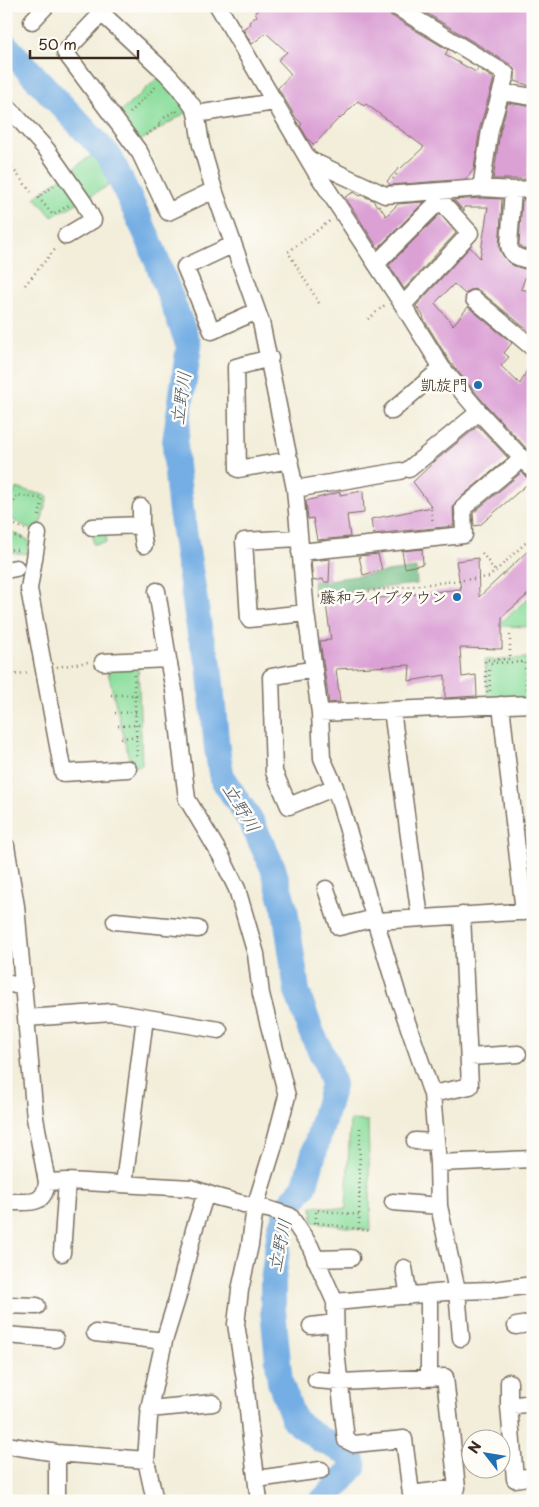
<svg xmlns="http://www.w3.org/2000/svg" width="539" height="1507" font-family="'Playpen Sans','Klee One',sans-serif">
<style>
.green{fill:#8dde9e;stroke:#64845e}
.forest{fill:#72bd85;stroke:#567452}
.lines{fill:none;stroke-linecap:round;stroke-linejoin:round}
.river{stroke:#74aee4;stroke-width:26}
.building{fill:#dba1d5}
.minor-casing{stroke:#7b6f60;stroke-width:19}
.path{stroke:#7b6f60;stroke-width:2.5;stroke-dasharray:1 4;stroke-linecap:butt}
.minor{stroke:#fff;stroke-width:16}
.poi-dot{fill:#1f6fb2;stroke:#fdfcf7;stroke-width:2}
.labels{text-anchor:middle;stroke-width:5;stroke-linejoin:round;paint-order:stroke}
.poi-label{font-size:16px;fill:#3b2a1e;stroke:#fdfcf7;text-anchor:end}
.water-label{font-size:18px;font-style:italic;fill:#4f5863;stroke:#fdfcf7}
</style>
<rect width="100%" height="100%" fill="#fdfcf7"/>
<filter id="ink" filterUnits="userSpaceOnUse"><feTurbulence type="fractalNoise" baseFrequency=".02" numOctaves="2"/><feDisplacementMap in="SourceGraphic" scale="10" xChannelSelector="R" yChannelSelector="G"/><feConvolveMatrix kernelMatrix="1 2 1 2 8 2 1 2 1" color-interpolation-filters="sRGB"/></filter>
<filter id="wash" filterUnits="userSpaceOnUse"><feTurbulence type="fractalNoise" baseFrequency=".0096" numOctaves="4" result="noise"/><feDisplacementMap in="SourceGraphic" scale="20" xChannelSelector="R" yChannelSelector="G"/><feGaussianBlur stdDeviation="1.12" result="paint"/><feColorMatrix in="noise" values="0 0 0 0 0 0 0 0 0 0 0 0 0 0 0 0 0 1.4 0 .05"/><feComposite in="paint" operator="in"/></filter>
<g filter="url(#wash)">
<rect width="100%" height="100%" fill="#f3eeda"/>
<path class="green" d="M159,77L190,110L135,144L116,116Z
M96,152L115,182L52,217L35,197Z
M16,488L48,496L38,534L6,516V510Z
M93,528H107L106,543L93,544Z
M6,529L30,541L27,554L6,552Z
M533,594V627L497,626Z
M529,658L530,702L488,703L485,660Z
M138,663L142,765L131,767L106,664Z
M350,1120L368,1121L371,1231L313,1222L312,1206L346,1209Z"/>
<path class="forest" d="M416,568L417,584L314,595L313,582Z"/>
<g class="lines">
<path class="river" d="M6,46L110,157L149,240L189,346L175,442L176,464L180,504L200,634L209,664L217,749L222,778L251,821L273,868L285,909L297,991L310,1029L327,1065L333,1085L305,1185L290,1204L280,1229L273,1281V1310L280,1382L294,1420L321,1440L349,1453L353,1460L354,1466L338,1485L322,1501"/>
</g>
<g id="blocks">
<path class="building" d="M261,6H385L386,11L390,15L448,50L445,55L476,72L478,68L494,79L480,127L474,169L466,179L390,185L387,181L399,168L400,169L424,147L366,104L364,106L358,101L340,119L339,118L314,145L308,139L300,126L302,124L296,118L278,88L291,74L278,60L287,52L266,33L252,44L243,29L250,24L249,22L257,16L255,13Z
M415,6H533V77L530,86L515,81V71L511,65Z
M508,103L533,107V155L528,154V179H493L500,132Z
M354,192L360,196L361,195L373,200L377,206L379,205L386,216L398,204L424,202L378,248L345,197Z
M481,198L502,199L499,248L502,254L508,262L514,266L528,270L521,289L533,292V328L530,332L480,291L476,289L470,290L465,294L454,284L435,303L453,325L468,307L512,343L504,353L509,357L501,366L520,384L533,358V455L486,405L450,362L423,318L424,317L416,306L470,247L480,258L488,207H464V211L454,200Z
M533,199V246L532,250L522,248L519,244L522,200Z
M440,214L456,233L404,289L389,265Z
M478,426L508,458L456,501L453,508L454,526L373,534L371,519L432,507L413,482L435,461Z
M522,472L526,477L532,480L480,525L474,526L473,513Z
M363,491L364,513L347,515L350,537L317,540L313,518L308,519L306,501L340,492V495Z
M533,546V590L502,617V649L460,648L462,677L476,675L477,696L445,698V675L409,681L410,665L336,669L340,702L329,703L320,641L331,640L326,604L461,589L456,561L478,558L479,597Z
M422,549L423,564L405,568L402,551Z
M378,554L382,570L363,575L359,556Z
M330,559L329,582H324L323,579L313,581L311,561Z"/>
</g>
</g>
<g filter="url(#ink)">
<use href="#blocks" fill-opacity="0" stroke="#7b6f60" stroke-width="1"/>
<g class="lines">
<defs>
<path id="minor" d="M94,6L167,74L178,86L196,111L201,145L214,190L261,322L295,489L306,613L320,713L322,758L335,787L399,999L432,1094L438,1163L439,1206L457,1291L461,1338
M218,6L314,169L403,305L442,368L479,412L533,470
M395,6L506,74L490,130L481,188
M101,14L65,52L140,153L168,212L214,190
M32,21L46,6
M501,92L533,97
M6,105L47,150L84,203L93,220L66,236
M196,114L275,102
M308,159L385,195L481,188L513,190L533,189
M513,190L509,245C511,258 522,258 533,261
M232,245L185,267L212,331L257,311
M376,264L440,200
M474,299L533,348
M403,305L470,233L440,200V191
M270,358L236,367L238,469L290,460
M392,411L442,368
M409,469L479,412
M295,489L400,471
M141,525L144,545
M92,527L141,525V507
M38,534L29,589L63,773L128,769
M299,538L244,541L249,619L306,613
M300,552L464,535L463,508L522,459
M6,570L16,568
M157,591L168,659
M103,662L168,659L174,690L187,799L221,856L237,889L256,954L261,994L287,1096L273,1149L255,1207L250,1245L240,1290L236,1324L245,1380L250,1430L259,1501
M314,669L271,677L274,772L289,806L335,787
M501,705L524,912
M392,710L420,918
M320,713L533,704
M6,846L16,906L35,1118L47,1182C44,1208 27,1201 6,1202
M326,889L339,927L375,918
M115,921L198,929
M377,921L533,911
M6,983L24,987
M26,1018L112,1012L219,1030
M469,1057L518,1054
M432,1094L470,1086L462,915
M415,1141L435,1142
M438,1163L533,1159
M47,1182L67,1181L191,1188L217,1197L255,1207L268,1209L290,1216L310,1246L335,1302L457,1291L493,1290L533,1285
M124,1184L145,1018
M393,1202L439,1206
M62,1253L67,1181
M315,1259L351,1258
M404,1268L409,1296
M429,1294V1377
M6,1305L37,1306
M311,1326L335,1323
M516,1326L533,1323
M95,1333L164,1341
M6,1335L55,1339
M316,1380L341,1382L445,1377L457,1488L411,1494L404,1439L354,1444L346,1440L336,1351L335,1302
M509,1382V1406
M533,1403L509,1406L515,1479L533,1476
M149,1409L213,1403
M6,1445L57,1453L146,1460
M57,1453V1501
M257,1479L321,1470
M155,1501L146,1460L150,1404L164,1341L177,1299L194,1230L206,1193"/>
</defs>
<use href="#minor" class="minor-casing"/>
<path class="path" d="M130,113L157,85
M146,135L161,125L158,122L176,110L177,112
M6,160L31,192
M393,179L398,172
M54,186L38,197L53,215L69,205
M25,285L57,247
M319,303L288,252L331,220
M368,319L386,304
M431,509L433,524
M6,520L17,495L43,499L38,519
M6,521L25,529
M6,532L23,540
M6,549L20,550
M482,553L495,571
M319,597L489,577L533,536
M533,603L530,623H533
M57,667L88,662
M134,675L137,757
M6,676L29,672
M490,691L489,663L525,662L526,690
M487,692L485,660L510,659V634
M111,695H139
M115,713L140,712
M118,726L140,725
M121,738L140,736
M313,1222L371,1231
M316,1223V1210L359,1215
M359,1229L360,1125"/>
<use href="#minor" class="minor"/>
</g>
</g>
<g class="poi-dot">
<circle cx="478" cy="385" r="5"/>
<circle cx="457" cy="597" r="5"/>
</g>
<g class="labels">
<g class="poi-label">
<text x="468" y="391">凱旋門</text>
<text x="447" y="603">藤和ライブタウン</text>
</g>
<g class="water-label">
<text transform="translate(181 398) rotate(-82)" y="6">立野川</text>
<text transform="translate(241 808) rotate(59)" y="6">立野川</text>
<text transform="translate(280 1245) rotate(-78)" y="6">立野川</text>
</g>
</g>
<rect width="539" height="1507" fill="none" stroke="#fdfcf7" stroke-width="25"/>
<g transform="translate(486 1454) rotate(301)"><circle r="24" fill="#fdfcf7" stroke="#afa8a0"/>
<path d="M0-4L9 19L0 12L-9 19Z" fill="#1f6fb2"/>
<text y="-8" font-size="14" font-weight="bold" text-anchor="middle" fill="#3b2a1e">N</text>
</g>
<path d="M30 50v8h108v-8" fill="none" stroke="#3b2a1e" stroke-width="2.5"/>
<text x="38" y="50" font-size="15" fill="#3b2a1e" stroke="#fdfcf7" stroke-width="4" paint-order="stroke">50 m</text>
</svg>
